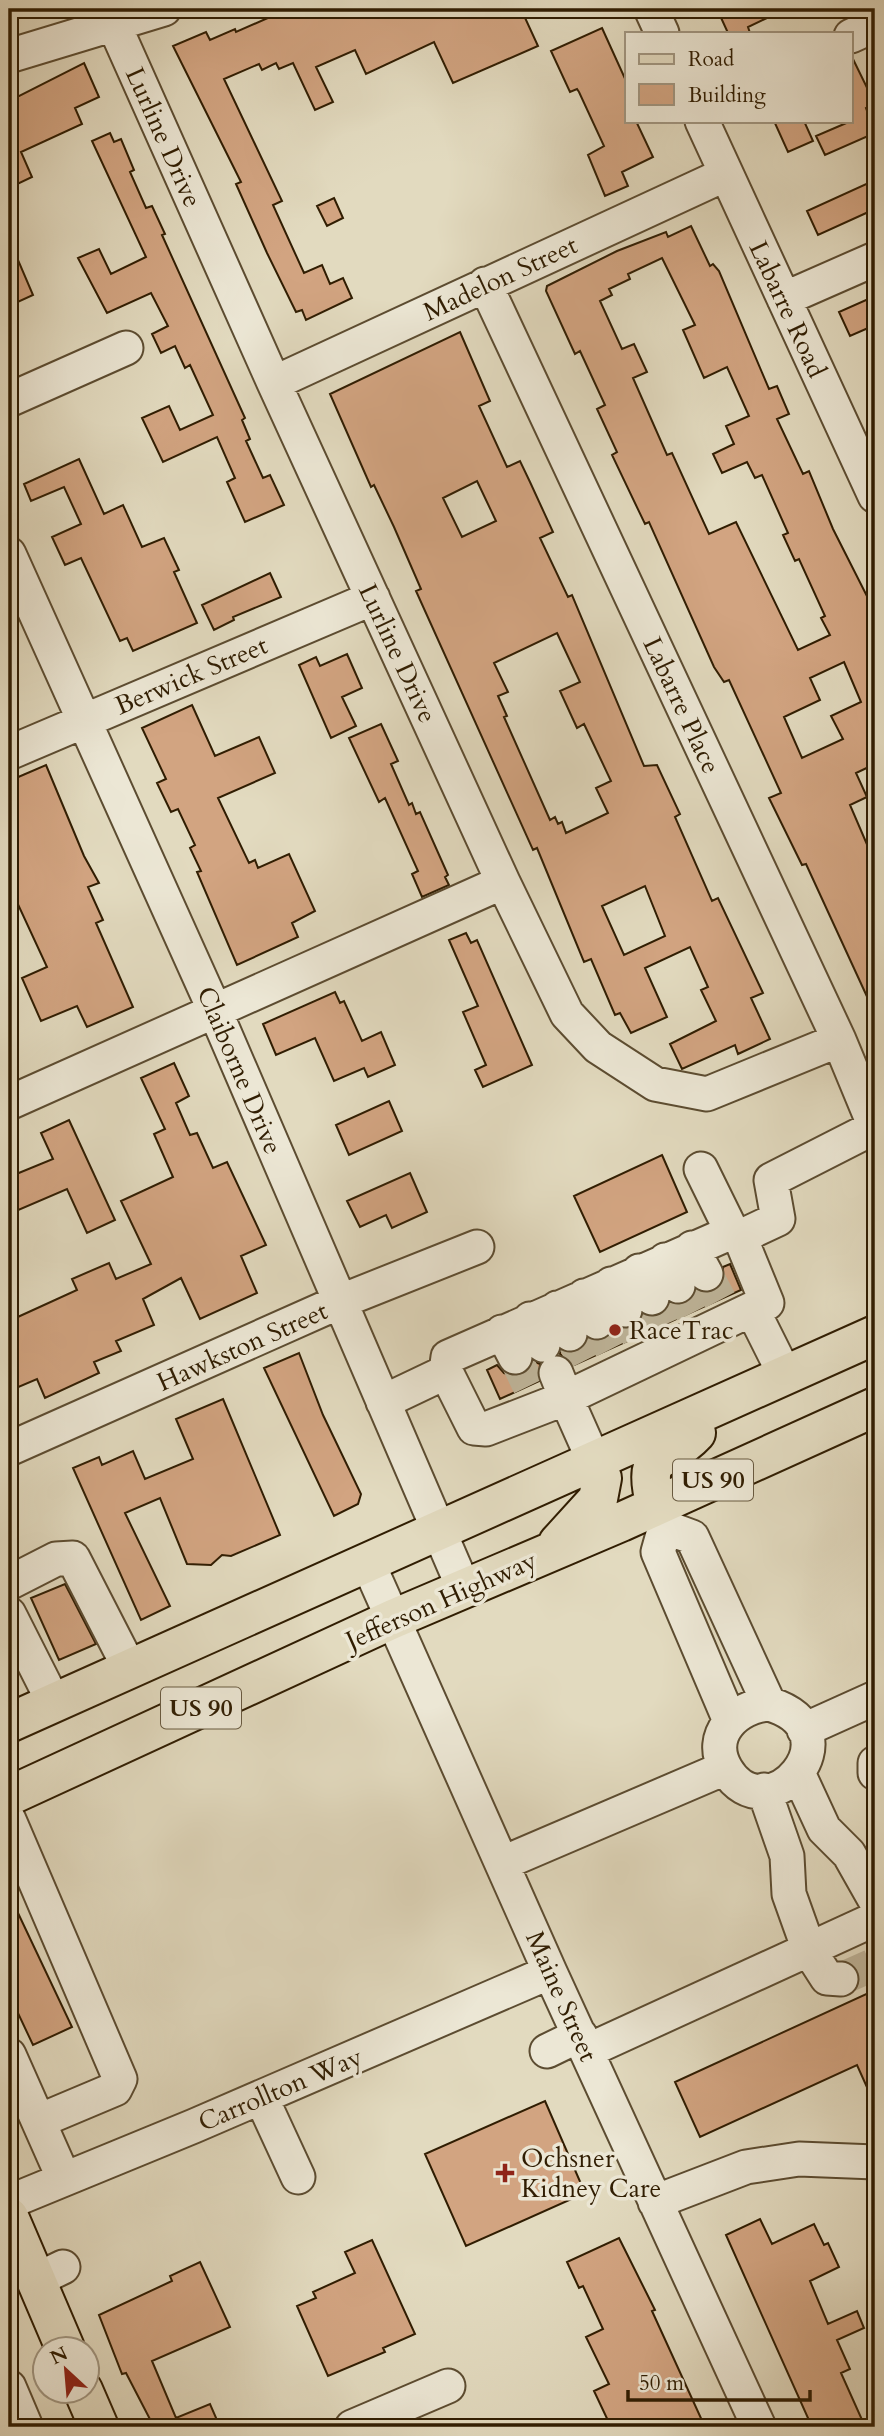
<svg xmlns="http://www.w3.org/2000/svg" width="884" height="2436" font-family="Cardo,serif">
<style>
.building{fill:#d2a481;stroke:#301d02;stroke-width:2;fill-rule:evenodd}
.lines{fill:none;stroke-linecap:round;stroke-linejoin:round}
.minor-tunnel{stroke:#beb499;stroke-width:33;stroke-dasharray:33 17;stroke-linecap:butt}
.minor-casing{stroke:#5c4c31;stroke-width:37}
.major-casing{stroke:#301d02;stroke-width:42}
.minor{stroke:#ece7d5;stroke-width:33}
.major{stroke:#e2dabf;stroke-width:38}
.poi-dot{fill:#8f2418;stroke:#ece7d5;stroke-width:2.5}
.labels{text-anchor:middle;stroke-width:7;stroke-linejoin:round;paint-order:stroke}
.shield{fill:#ece7d5;stroke:#685a41;stroke-width:2}
.shield-label{font-size:24px;font-weight:bold;fill:#301d02}
.street-label{font-size:26px;fill:#301d02;stroke:#ece7d5}
.poi-label{font-size:26px;fill:#301d02;stroke:#ece7d5;text-anchor:start}
</style>
<rect width="100%" height="100%" fill="#e2dabf"/>
<filter id="stains"><feTurbulence type="fractalNoise" baseFrequency=".00286" numOctaves="4"/><feColorMatrix values="0 0 0 0 .2 0 0 0 0 .09 0 0 0 0 .02 0 0 0 .5 -.17"/></filter>
<radialGradient id="worn" r=".72"><stop offset=".6" stop-color="#630" stop-opacity="0"/><stop offset="1" stop-color="#630" stop-opacity=".3"/></radialGradient>
<path class="building" d="M288,9H521L538,46L453,83L434,42L366,74L355,50L316,67L333,102L315,110L293,63L279,69L276,63L262,70L259,64L224,79L282,201L273,205L304,273L322,265L330,284L343,278L352,298L306,320L302,310L296,312L267,253L236,184L241,182L173,46L206,32L210,40L235,29L236,32Z
M717,9H786L748,27L750,33H728Z
M602,28L627,83V121H636L653,157L622,172L628,186L605,196L588,155L604,146L579,92L577,89L570,92L551,51Z
M851,55L875,104L866,108L875,133L825,155L816,136L851,121Z
M84,63L99,97L75,108L82,124L21,152L32,177L9,188V101Z
M774,121H804L813,141L788,152Z
M110,133L114,142L121,139L134,170L130,172L146,208L152,206L165,234L162,235L245,418L242,420L250,439L246,441L263,478L270,475L284,505L245,522L227,482L235,478L217,437L163,462L142,418L169,406L180,430L213,415L190,365L185,368L175,346L161,353L152,334L168,326L151,293L107,313L78,258L99,249L111,274L146,257L92,141Z
M875,180V209L818,235L807,211Z
M334,198L343,218L327,226L317,206Z
M691,226L710,266L713,264L719,271L769,389L777,386L789,414L777,419L803,474L809,471L833,529L875,612V764L856,773L867,797L850,805L875,863V1014L806,864L802,865L769,798L781,793L729,680L724,682L714,667L649,522L645,524L612,455L617,452L597,409L605,405L580,351L575,354L546,291L547,286L617,251L666,232L668,237ZM662,258L695,325L683,330L704,378L727,367L749,416L726,426L734,444L713,454L722,473L747,462L755,478L762,475L788,533L783,535L795,561L799,559L825,616L821,618L830,635L798,650L736,522L709,534L672,453L667,455L633,378L647,372L634,344L622,349L600,301L612,295L609,289L630,279L628,274ZM844,662L861,702L831,716L843,739L802,758L784,717L820,700L810,678Z
M9,239L33,295L9,306Z
M875,296V325L850,336L839,312Z
M460,332L490,401L479,406L507,467L520,461L530,482L553,532L540,538L568,597L572,595L644,766L657,765L680,814L675,817L712,901L718,898L763,993L751,998L770,1039L738,1054L735,1045L682,1069L670,1044L716,1021L701,990L708,987L690,947L645,968L667,1017L631,1033L620,1013L615,1015L591,959L584,962L537,848L533,850L416,591L421,589L394,527L374,485L371,487L330,394ZM477,481L496,521L462,537L443,498ZM557,633L580,682L560,691L577,728L584,724L611,781L596,788L608,813L566,833L562,822L558,824L555,817L550,820L504,717L507,716L498,696L508,692L494,663ZM645,886L665,936L624,955L602,906Z
M79,459L104,514L123,505L142,547L164,538L179,570L174,572L197,623L133,651L127,638L120,641L81,558L65,565L52,537L81,524L64,487L31,501L24,484Z
M270,573L281,597L233,617L234,620L214,630L202,605Z
M347,654L362,688L342,697L356,726L331,738L299,665L316,657L320,666Z
M192,705L215,756L259,737L275,773L218,798L249,863L255,860L258,868L289,854L315,911L292,923L298,937L237,965L197,872L201,871L190,848L195,845L178,809L171,812L157,783L166,779L142,728Z
M381,724L398,761L391,764L409,805L412,803L416,814L420,812L448,875L445,877L449,885L422,897L412,874L418,871L385,798L379,802L349,738Z
M46,765L84,856L99,883L88,887L103,920L96,923L133,1007L87,1027L77,1006L41,1021L22,978L47,967L16,900L9,903V781Z
M466,933L471,943L477,940L532,1065L483,1087L475,1070L486,1065L463,1012L478,1006L449,940Z
M335,992L340,1003L344,1001L362,1041L381,1032L395,1065L368,1077L364,1068L334,1081L315,1038L276,1055L263,1024Z
M174,1063L189,1096L176,1103L190,1135L197,1133L213,1168L227,1162L266,1245L241,1256L257,1293L200,1319L181,1278L143,1299L154,1325L116,1341L121,1351L94,1362L99,1373L45,1398L37,1379L9,1391V1321L77,1290L72,1279L109,1263L116,1279L151,1264L121,1201L173,1177L154,1134L165,1129L141,1078Z
M389,1101L402,1131L349,1155L336,1125Z
M69,1120L115,1220L87,1233L67,1189L9,1214V1177L53,1159L41,1133Z
M662,1155L687,1212L600,1252L574,1196Z
M410,1173L427,1212L392,1228L386,1215L360,1227L347,1201Z
M730,1264L741,1290L574,1365L560,1354L561,1351H579L588,1339H605L615,1326L633,1327L643,1315L660,1316L670,1303H686L696,1290L706,1293L716,1291L723,1283V1267Z
M299,1353L323,1415L361,1494L358,1504L334,1516L264,1368Z
M533,1361L540,1364L539,1381L500,1399L487,1370L497,1365L504,1373L515,1376L524,1374Z
M223,1399L280,1535L231,1556L222,1555L211,1565L187,1564L160,1498L125,1513L170,1606L141,1620L73,1468L99,1457L102,1465L133,1451L145,1479L193,1459L176,1419Z
M65,1584L96,1644L59,1660L31,1598Z
M9,1894L72,2027L33,2045L9,1994Z
M875,1990V2105L857,2065L700,2137L675,2082Z
M545,2101L585,2193L466,2246L425,2154Z
M760,2219L772,2244L814,2224L824,2245L828,2243L839,2267L810,2281L828,2324L857,2311L864,2328L837,2340L850,2369L841,2373L863,2422L851,2427H812L726,2235Z
M619,2238L655,2310L652,2311L705,2427H611L594,2391L609,2384L586,2337L603,2329L583,2286L579,2288L567,2262Z
M372,2240L415,2334L383,2348L385,2352L328,2376L297,2306L316,2298L313,2292L355,2273L345,2252Z
M200,2262L230,2327L152,2361L176,2418L210,2404L220,2427H154L126,2373L122,2374L99,2315L172,2281L170,2276Z"/>
<g class="lines">
<path class="minor-tunnel" d="M706,1274L720,1300
M678,1286L692,1313
M652,1298L664,1325
M625,1310L638,1337
M597,1322L611,1349
M570,1334L584,1361
M515,1357L529,1386
M841,1979L875,1964"/>
<defs>
<path id="minor" d="M107,9L274,383L503,882L567,1014L598,1047L655,1084L707,1094L839,1040
M651,9L662,33
M851,36L875,25
M9,56L164,9
M702,121L875,496
M485,284L839,1040L875,1127L771,1180L778,1219L740,1237
M784,299L875,259
M274,383L726,174
M9,400L126,348
M9,554L215,1011L464,1589
M9,753L373,598
M9,1103L503,882
M701,1169L732,1232
M692,1248L706,1274
M665,1260L678,1286
M639,1271L652,1298
M611,1284L625,1310
M584,1296L597,1322
M557,1308L570,1334
M530,1319L543,1345
M502,1332L515,1357
M446,1372L474,1428L486,1429L566,1398L594,1461
M556,1373L566,1398L752,1309
M383,1402L446,1372L448,1357L732,1232L740,1237L767,1303L752,1309L785,1375
M9,1449L339,1302L477,1247
M656,1506L665,1527L658,1552L730,1721
M665,1527L692,1537L769,1704C861,1731 767,1838 726,1769C706,1735 737,1706 769,1704
M368,1563L550,1972L759,2427
M9,1583L56,1559L73,1558L130,1669
M9,1614L54,1703
M804,1730L875,1698
M875,1763V1773
M799,1775L824,1829L849,1854L875,1900
M764,1790L787,1856L789,1894L809,1950L827,1978L841,1979
M9,1820L120,2079L115,2089L39,2121
M503,1863L725,1768
M547,2051L580,2035
M587,2051L875,1919
M9,2055L64,2179
M261,2097L298,2177
M9,2202L194,2126L550,1972
M655,2202L746,2167L799,2159L875,2162
M36,2280L63,2267
M9,2387L26,2427
M352,2427L448,2386"/>
<path id="major" d="M656,1506C640,1447 665,1467 696,1433
M558,1543L598,1499L602,1478L594,1461
M9,1723L875,1335
M9,1796L393,1619L621,1522L875,1407
M9,2217L65,2348
M83,2390L99,2427"/>
</defs>
<use href="#minor" class="minor-casing"/>
<use href="#major" class="major-casing"/>
<use href="#minor" class="minor"/>
<use href="#major" class="major"/>
</g>
<g class="poi-dot">
<circle cx="615" cy="1330" r="7"/>
<path d="M501.5 2162.5h7v7h7v7h-7v7h-7v-7h-7v-7h7z"/>
</g>
<g class="labels">
<g class="shield">
<rect x="673" y="1459.5" width="80" height="41" rx="5"/>
<rect x="161" y="1687.5" width="80" height="41" rx="5"/>
</g>
<g class="shield-label">
<text x="713" y="1488">US 90</text>
<text x="201" y="1716">US 90</text>
</g>
<g class="street-label">
<text transform="translate(164 137) rotate(66)" y="9">Lurline Drive</text>
<text transform="translate(500 278) rotate(-25)" y="9">Madelon Street</text>
<text transform="translate(788 309) rotate(65)" y="9">Labarre Road</text>
<text transform="translate(398 653) rotate(65)" y="9">Lurline Drive</text>
<text transform="translate(191 675) rotate(-23)" y="9">Berwick Street</text>
<text transform="translate(682 705) rotate(65)" y="9">Labarre Place</text>
<text transform="translate(240 1070) rotate(67)" y="9">Claiborne Drive</text>
<text transform="translate(242 1346) rotate(-24)" y="9">Hawkston Street</text>
<text transform="translate(441 1600) rotate(-24)" y="9">Jefferson Highway</text>
<text transform="translate(562 1996) rotate(66)" y="9">Maine Street</text>
<text transform="translate(280 2089) rotate(-23)" y="9">Carrollton Way</text>
</g>
<g class="poi-label">
<text x="629" y="1339">RaceTrac</text>
<text x="521" y="2167">Ochsner<tspan x="521" dy="30">Kidney Care</tspan></text>
</g>
</g>
<rect width="884" height="2436" fill="none" stroke="#e2dabf" stroke-width="35"/>
<rect x="10" y="10" width="863" height="2415" fill="none" stroke="#301d02" stroke-width="3.5"/>
<rect x="18" y="18" width="849" height="2401" fill="none" stroke="#301d02" stroke-width="2"/>
<rect x="625" y="32" width="228" height="91" fill="#ece7d5" stroke="#a19681" stroke-width="2"/>
<rect x="639" y="54" width="35" height="10" fill="#e2dabf" stroke="#a19681" stroke-width="2"/>
<text x="688" y="66" font-size="21" fill="#301d02">Road</text>
<rect x="639" y="84" width="35" height="21" fill="#d2a481" stroke="#a19681" stroke-width="2"/>
<text x="688" y="102" font-size="21" fill="#301d02">Building</text>
<g transform="translate(66 2370) rotate(334)"><circle r="33" fill="#ece7d5" stroke="#a19681" stroke-width="2"/>
<path d="M0-5L12 26L0 18L-12 26Z" fill="#8f2418"/>
<text y="-10" font-size="19" font-weight="bold" text-anchor="middle" fill="#301d02">N</text>
</g>
<path d="M628 2390v10h182v-10" fill="none" stroke="#301d02" stroke-width="3.5"/>
<text x="639" y="2390" font-size="21" fill="#301d02" stroke="#ece7d5" stroke-width="5" paint-order="stroke">50 m</text>
<rect width="100%" height="100%" filter="url(#stains)"/>
<rect width="100%" height="100%" fill="url(#worn)"/>
</svg>
